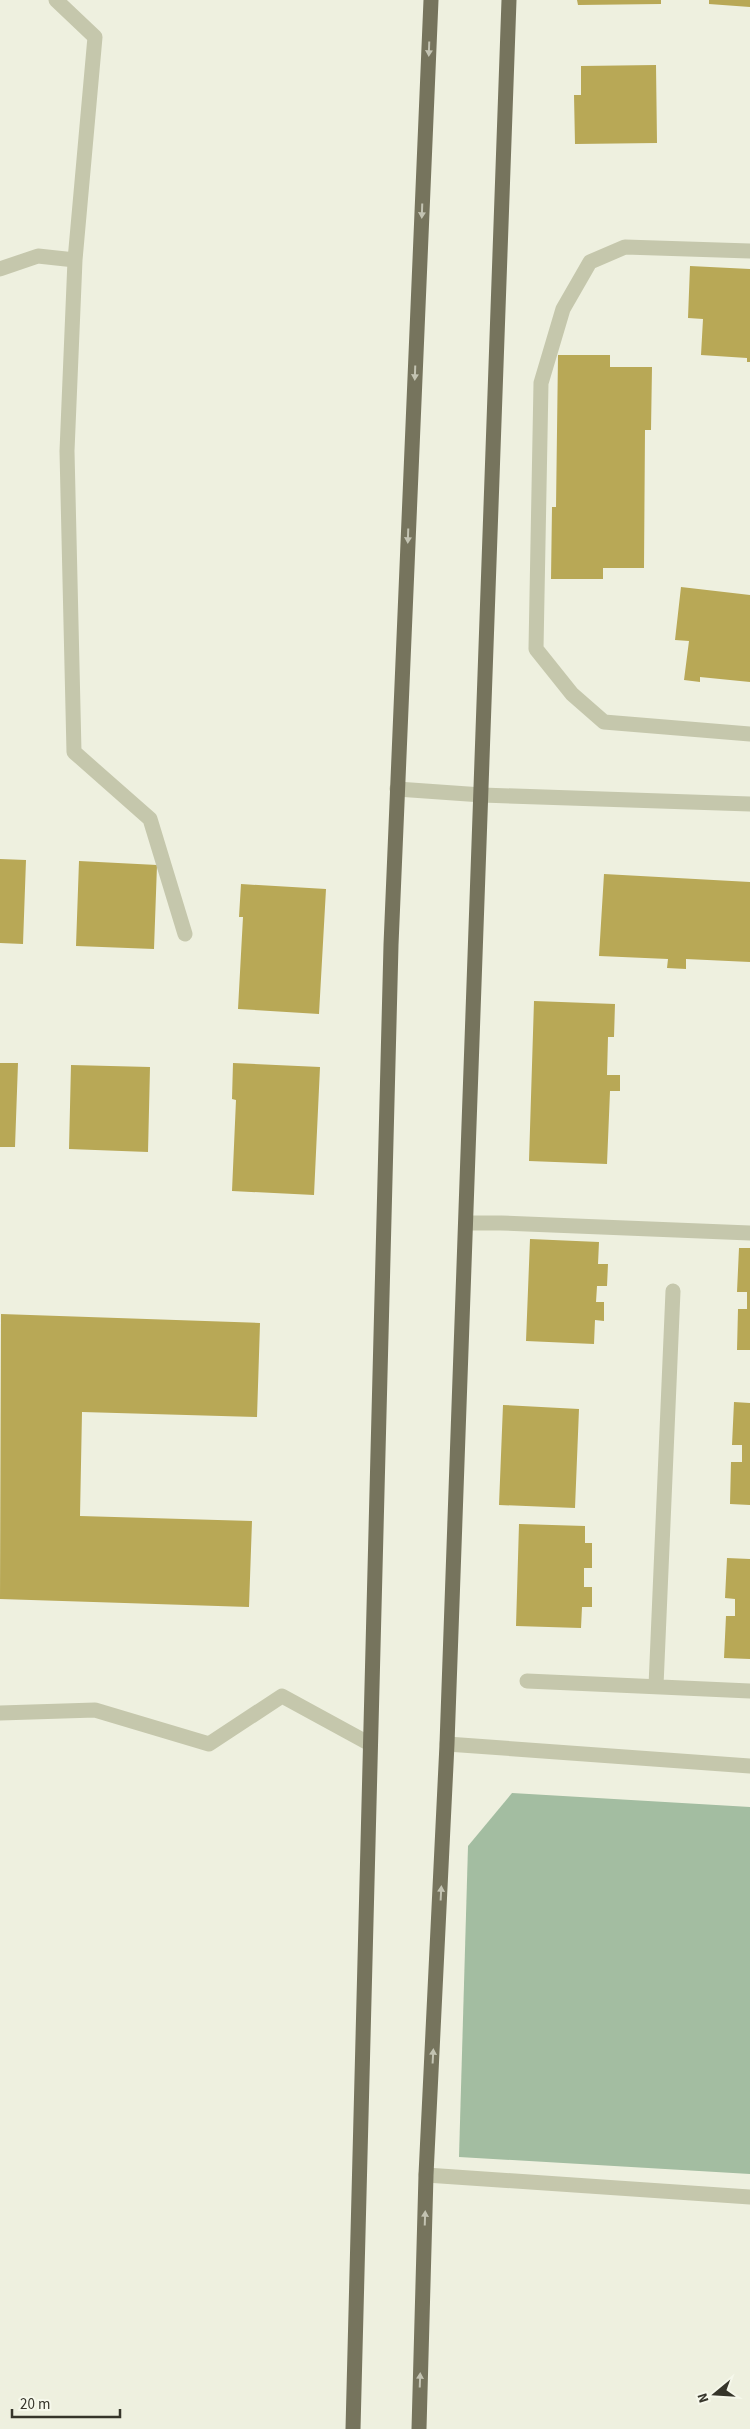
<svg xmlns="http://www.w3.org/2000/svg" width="750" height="2429" font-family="'Source Sans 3',sans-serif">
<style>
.green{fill:#a3bda1}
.building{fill:#b8a856}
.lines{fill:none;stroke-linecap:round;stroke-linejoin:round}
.minor{stroke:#c5c7ac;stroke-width:15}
.major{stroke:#76745d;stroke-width:15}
.oneway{fill:#c3c3b2}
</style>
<rect width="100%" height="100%" fill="#eef0df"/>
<path class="green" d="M512,1793L750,1807V2174L459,2157L468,1846Z"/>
<path class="building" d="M577,0H661V4L578,5Z
M709,0H750V7L709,4Z
M656,65L657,143L575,144L574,95H581V66Z
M690,266L750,269V362H747V358L701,355L703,319L688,318Z
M558,355H610V367H652L651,430H645L644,568H603V579H551L552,507H556Z
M681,587L750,595V682L700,677V682L684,680L689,641L675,640Z
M0,859L26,860L23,944L0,943Z
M79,861L157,865L154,949L76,946Z
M604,874L750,882V962L686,959V969L667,968L668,959L599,956Z
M241,884L326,889L319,1014L238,1009L243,917H239Z
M534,1001L615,1004L614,1037H608L607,1075H620V1091H610L607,1164L529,1161Z
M0,1063H18L15,1147H0Z
M233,1063L320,1067L314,1195L232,1191L236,1100L232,1099Z
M71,1065L150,1067L148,1152L69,1149Z
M530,1239L599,1242L598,1264H608L607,1286H597L596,1302H604V1321L595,1320L594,1344L526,1341Z
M739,1248H750V1350H737L738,1309H747V1292H737Z
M1,1314L260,1323L257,1417L82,1412L80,1516L252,1521L249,1607L0,1599Z
M734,1402L750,1403V1505L730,1504L731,1462H742V1445H732Z
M503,1405L579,1409L575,1508L499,1505Z
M519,1524L585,1526V1543H592V1568H584V1587H592V1607H582L581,1628L516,1626Z
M727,1558L750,1559V1659L724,1658L726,1616H735V1599L725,1598Z"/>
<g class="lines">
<path class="minor" d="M750,251L625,247L590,262L563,309L541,383L536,649L572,694L604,722L750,734
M75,260L67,451L74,752L150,819L185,934
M0,269L38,256L75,260L95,37L56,0
M397,789L482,795L750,804
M466,1223H501L750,1233
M527,1681L750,1691
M656,1686L673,1291
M0,1713L95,1710L209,1744L282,1696L370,1744
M447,1744L750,1766
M426,2175L750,2197"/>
<path class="major" d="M353,2429L391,945L431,0
M419,2429L426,2175L447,1744L509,0"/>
</g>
<defs><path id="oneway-solid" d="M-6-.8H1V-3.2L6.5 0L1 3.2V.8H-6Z" transform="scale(1.25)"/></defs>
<g class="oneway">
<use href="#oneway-solid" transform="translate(429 49) rotate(92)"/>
<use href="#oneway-solid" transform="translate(422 211) rotate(92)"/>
<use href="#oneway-solid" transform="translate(415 373) rotate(92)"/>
<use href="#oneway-solid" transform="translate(408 536) rotate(92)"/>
<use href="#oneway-solid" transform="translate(441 1893) rotate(-87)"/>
<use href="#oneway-solid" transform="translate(433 2056) rotate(-87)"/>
<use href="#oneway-solid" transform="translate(425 2218) rotate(-88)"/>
<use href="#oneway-solid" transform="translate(420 2380) rotate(-88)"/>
</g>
<g transform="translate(715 2394) rotate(252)" stroke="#f6f8eb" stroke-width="4" paint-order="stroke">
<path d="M0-4L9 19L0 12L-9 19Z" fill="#36352a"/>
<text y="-8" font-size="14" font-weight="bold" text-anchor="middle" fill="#36352a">N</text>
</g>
<path d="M12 2409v8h108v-8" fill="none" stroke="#36352a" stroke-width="2.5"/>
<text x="20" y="2409" font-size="15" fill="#36352a" stroke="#f6f8eb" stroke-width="4" paint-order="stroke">20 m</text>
</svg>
